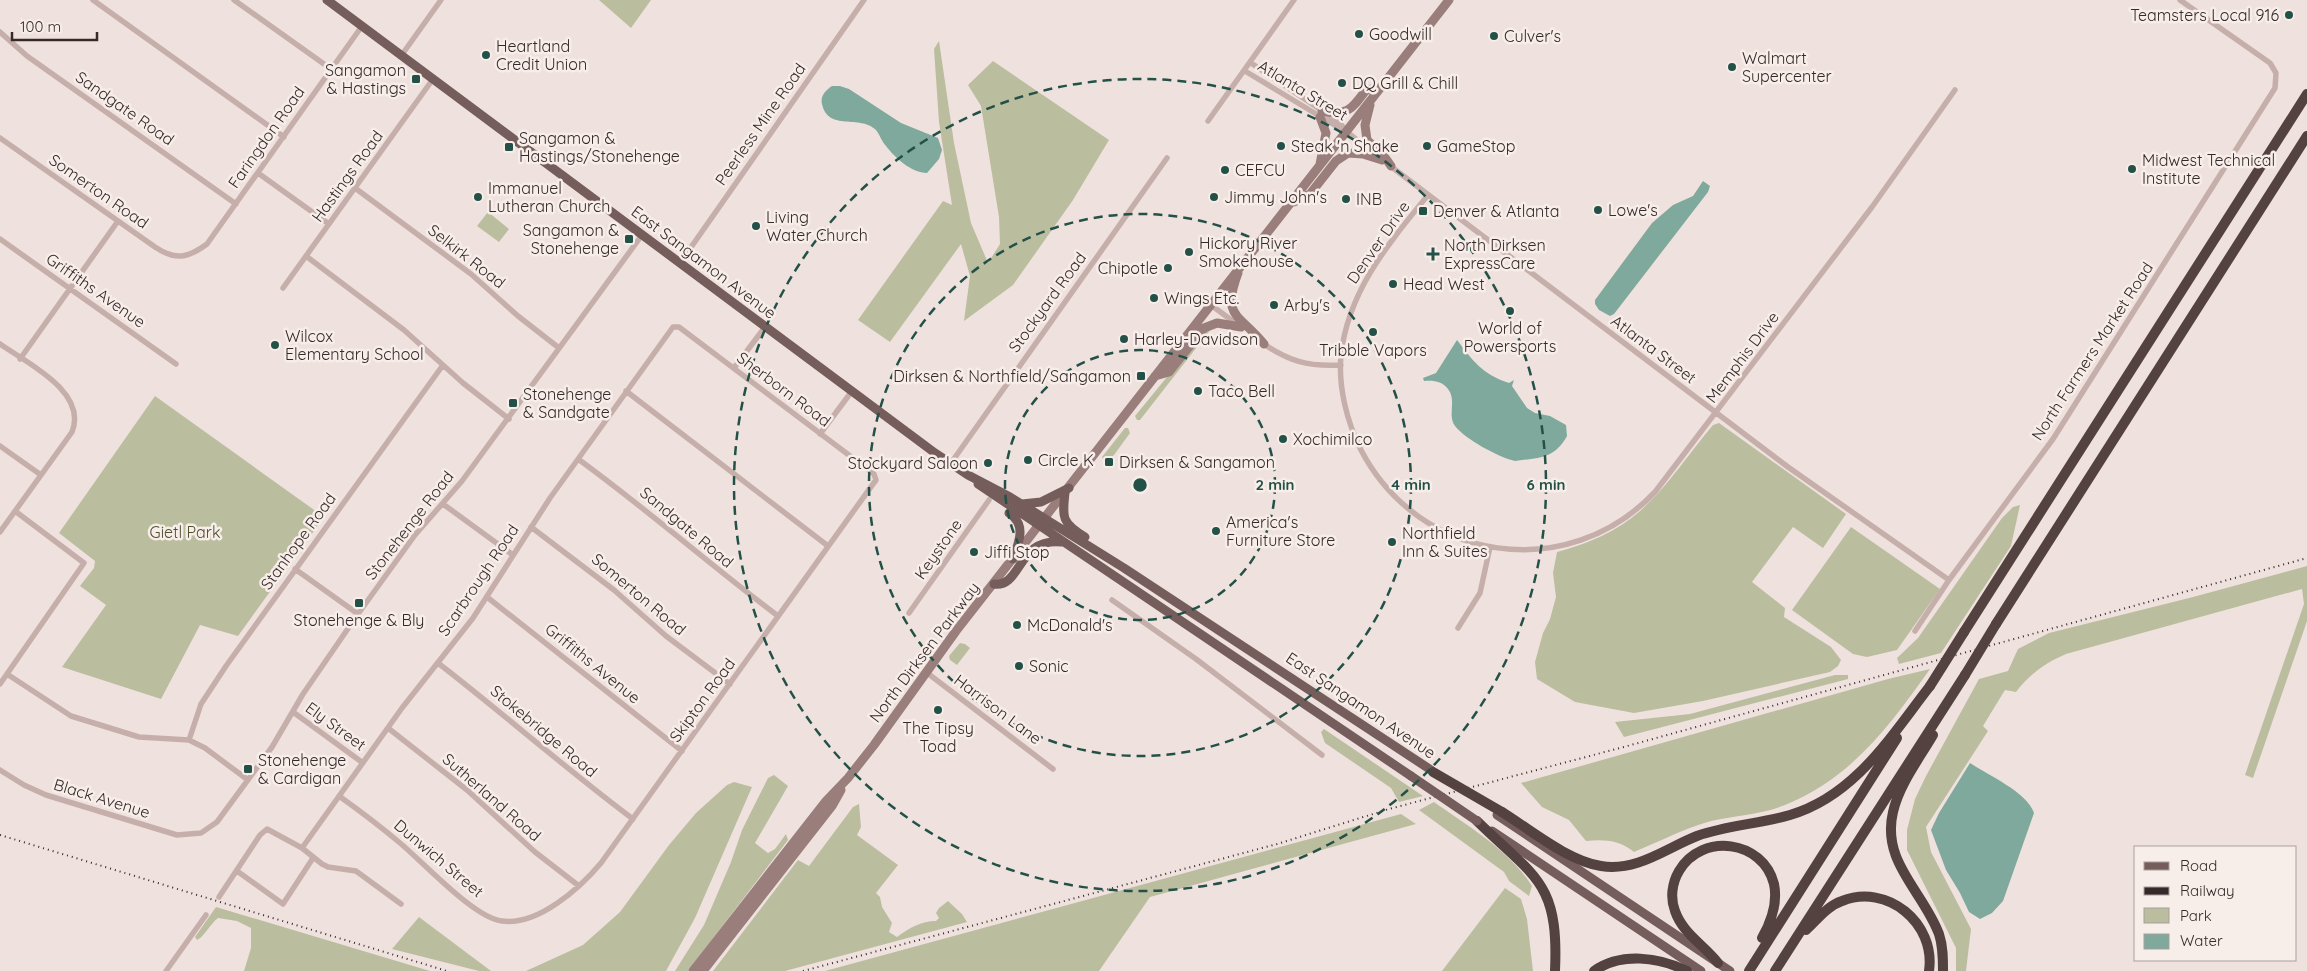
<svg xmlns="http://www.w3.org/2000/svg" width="2307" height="971" font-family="Quicksand,sans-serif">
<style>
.green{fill:#bbbd9f}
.water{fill:#80a99e}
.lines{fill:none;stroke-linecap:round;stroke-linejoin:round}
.street{stroke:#c6afab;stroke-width:5.5}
.secondary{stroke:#997e7c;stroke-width:9}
.primary{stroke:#755d5c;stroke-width:9}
.highway{stroke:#544241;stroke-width:10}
.rail{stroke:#352929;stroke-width:2;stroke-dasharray:1 4;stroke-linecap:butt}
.primary-bridge{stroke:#755d5c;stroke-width:9}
.highway-bridge{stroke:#544241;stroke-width:10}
.ring{fill:none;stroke:#245147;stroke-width:2.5;stroke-dasharray:9 6}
.poi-dot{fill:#245147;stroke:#f7ede9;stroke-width:2}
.labels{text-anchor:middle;stroke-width:5;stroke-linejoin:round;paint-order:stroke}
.poi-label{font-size:16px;fill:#352929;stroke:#f7ede9;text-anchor:start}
.street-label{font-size:16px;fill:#352929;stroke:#f7ede9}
.park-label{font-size:16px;fill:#4e5030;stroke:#f7ede9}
.centre{fill:#245147;stroke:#f7ede9;stroke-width:2.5}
.ring-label{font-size:15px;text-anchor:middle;font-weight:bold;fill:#245147;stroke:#f7ede9;stroke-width:5;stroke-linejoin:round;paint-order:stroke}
</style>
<rect width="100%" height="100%" fill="#efe2de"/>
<path class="green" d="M599,0H651L631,28Z
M939,41L954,143L971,223L988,263L1000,244L999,217L981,106L968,85L993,61L1109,140L1073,200L1013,285L964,321L970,276L961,244L890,342L858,320L943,201L952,205L939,122L934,49Z
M488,212L509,229L499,242L477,226Z
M1211,329L1140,420H1137L1135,416L1203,333Z
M155,396L324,517L238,636L200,625L161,699L62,667L106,605L80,586L94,568L95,561L59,533Z
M1719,423L1846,514L1823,548L1793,527L1752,582L1785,608L1784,617L1831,647L1841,660L1838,666L1830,672L1703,701L1634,713L1575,702L1537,679L1535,662L1543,633L1550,619L1556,597L1553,573L1557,552C1644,529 1660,489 1713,425Z
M1125,428H1128L1130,433L1114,455L1105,463L1102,457Z
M2020,505L2011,546L1941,653L1899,664L1897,658L1918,638L2002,518L2013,507Z
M1851,527L1940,589L1897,650L1867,657L1853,654L1792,610Z
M2307,566V621L2253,778L2245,775L2304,604L2302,589L2066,654C2045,663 2030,674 2016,692L2005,690L1983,726L1988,731L1926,827L1931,852L1971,929L1966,971H1956V948L1907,850V830L1915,799L1926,776L1979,679L2008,671L2018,649L2049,633L2193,597Z
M960,643L965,644L970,648L957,665L950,660L949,656Z
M1930,669C1890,725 1852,778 1785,805C1760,815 1737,815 1711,821C1688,827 1658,842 1634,852C1620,840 1603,839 1586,841L1569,820L1542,807L1521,783L1888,679Z
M1835,675H1848V679L1624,737L1615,722L1690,714Z
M1324,729L1423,796L1399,802L1391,788L1325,743L1321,732Z
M774,775L788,786L755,843L768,853L775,849L786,834L788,840L688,971H675L704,925L731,862L742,830L768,778Z
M734,782L752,787L695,918L666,971H526L583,945L620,912L669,845L696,813L727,785Z
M1434,802C1468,826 1509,850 1532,886L1529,896L1509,881L1504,872L1419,810Z
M859,804L861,827L857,835L898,865L876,893L880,897L882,907L892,923L889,932L897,937C909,928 921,921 936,921L939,918L936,913L939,908L948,901L962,914L967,922L785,971H713L798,860L809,866L853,807Z
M1401,814L1416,824L1150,897L1099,971H825Z
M1505,888L1521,899L1527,919L1533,971H1442Z
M216,907L430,971H244L251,948V928L237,921L218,918C210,924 205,936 197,940L195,937Z
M419,917L491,971H479L392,949Z"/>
<path class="water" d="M832,86H840L849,89L901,123L938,138L942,150L939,159L927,173C912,173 895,158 886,146C882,142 880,135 876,130C860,114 828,132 822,104C820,96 826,90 832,86Z
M1703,181L1710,186L1708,192L1614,314L1610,316L1599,310L1595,304V300L1652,223L1673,205L1693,196Z
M1457,340C1473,361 1482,374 1509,383L1514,380L1512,386L1527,408L1535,413L1550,416L1566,425L1567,436C1556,456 1543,458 1522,460C1520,460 1517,461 1515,461C1498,457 1465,439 1455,426C1447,416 1457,400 1448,389C1442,381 1433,380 1424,381L1423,378L1436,373Z
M1970,763C1988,775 2027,792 2034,813L2003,901L1992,913L1980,919L1969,912L1960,893L1946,870L1931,830L1939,813Z"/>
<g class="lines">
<path class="street" d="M93,0L284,137
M234,0L331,69
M0,32L27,56L236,204
M401,56L441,0
M1251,63L1339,122L1347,132L1377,156
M1245,71L1346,132
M1208,121L1294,0
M0,138L155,247C176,261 188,258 207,244L362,26
M1389,165L1788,467L1949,580
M258,173L329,224
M355,188L471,274L518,316L559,348
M1428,195C1389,243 1348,291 1341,355C1338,387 1347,422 1361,450C1420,563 1568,584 1655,492L1872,207L1955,90
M0,239L176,364
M306,256L404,330L463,383L509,419
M680,263L864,0
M283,288L433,79
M1211,305L1238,325
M1261,342C1288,361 1308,367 1341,365
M0,344C27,363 88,392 72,432L0,532
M20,359L118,221
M734,368L765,327
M626,391L828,546
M820,434L852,391
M0,446L41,475
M578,459C647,509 710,565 778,616
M951,463L1167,158
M443,504L513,555
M531,527L614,590L666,636L730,684
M295,569L358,614
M487,597L682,751
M1112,600L1196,659L1322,755
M909,613L989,500
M1458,628L1480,593L1490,547
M1915,631L1949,580L2053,439L2275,88L2276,73L2270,63L2180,0
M438,663C504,714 566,769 633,819
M926,672L1053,769
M7,674L71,716L139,737L189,740L205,748L248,780
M0,684L84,563L15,511
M293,712L363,763
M388,728L467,790L535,852L579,886
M189,740L201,704L226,666L443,365
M0,770L24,785L46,795L177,835L201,833L217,822L272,747L303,694L358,614L415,535L462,481L642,235
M302,848L402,708L473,618L550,498L673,327H679L874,474L876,480L873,484L601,863C580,888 538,926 502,921C474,918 423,862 400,843C380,826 360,811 339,796
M237,871L283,904L313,858
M219,897L260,835L267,829L302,848L322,864L328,867L356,871L401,904
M166,971L206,915"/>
<path class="secondary" d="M1370,105L1365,125L1367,140L1384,156L1391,166
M1322,111C1348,116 1351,110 1366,90L1380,88
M1320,117L1326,133L1320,164
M1294,202L1310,194L1336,161L1348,153L1363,154L1382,160
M1238,273C1221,318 1239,313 1264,344
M1155,376L1169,372L1204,328L1217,323L1241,327
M693,971L826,801L848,778L874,745L956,631L1449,0
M703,971L832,806L841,790"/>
<path class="primary" d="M327,0L935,453L968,475L1010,497L1124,568L1431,770
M978,484L1411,776
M1065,493C1062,518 1062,523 1085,537
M1022,504L1041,502L1069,488
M1009,513C1027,525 1019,542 1013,559
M994,584C1022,588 1017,537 1062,542
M1497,815L1730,971
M1492,831L1701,971"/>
<path class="highway" d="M1996,624L2307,136
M1964,632L2307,94
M1933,735C1919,759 1899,785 1893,812C1881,862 1923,891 1939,934C1943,946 1943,958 1943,971
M1502,812C1531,830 1568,861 1601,866C1637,872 1666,848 1697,836C1727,825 1760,824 1790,815C1855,796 1891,736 1930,686
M1477,821C1535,878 1559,881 1555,971
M1806,930C1817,920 1827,906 1842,901C1887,883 1936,923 1929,971
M1718,963C1704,945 1683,934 1675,911C1670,898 1672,883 1679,871C1702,832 1763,840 1774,884C1778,903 1771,922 1762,938
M1594,971C1621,952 1659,957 1687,971
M1749,971L1897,738
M1775,971L1965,675"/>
<path class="rail" d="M0,835L447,971
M803,971L1277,844L1389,809L1620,748L2307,558"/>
<path class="primary-bridge" d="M1411,776L1477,821"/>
<path class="highway-bridge" d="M1965,675L1996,624
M1930,686L1964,632
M1433,772L1502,812"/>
</g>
<g class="ring">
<circle cx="1140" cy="485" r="135"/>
<circle cx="1140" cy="485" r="271"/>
<circle cx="1140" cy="485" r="406"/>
</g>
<g class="poi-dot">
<circle cx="2289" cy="15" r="5"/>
<circle cx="1359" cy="34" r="5"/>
<circle cx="1494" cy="36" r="5"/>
<circle cx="486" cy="55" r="5"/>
<circle cx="1732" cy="67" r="5"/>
<rect x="411" y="74" width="10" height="10" rx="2.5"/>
<circle cx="1342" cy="83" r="5"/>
<circle cx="1281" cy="146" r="5"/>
<circle cx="1427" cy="146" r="5"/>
<rect x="504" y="142" width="10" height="10" rx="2.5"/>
<circle cx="2132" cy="169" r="5"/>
<circle cx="1225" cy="170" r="5"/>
<circle cx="478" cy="197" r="5"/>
<circle cx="1214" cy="197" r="5"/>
<circle cx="1346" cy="199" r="5"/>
<circle cx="1598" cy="210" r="5"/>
<rect x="1418" y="206" width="10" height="10" rx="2.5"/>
<circle cx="756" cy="226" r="5"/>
<rect x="624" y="234" width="10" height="10" rx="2.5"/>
<circle cx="1189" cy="252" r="5"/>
<path d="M1430.5 246.5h5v5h5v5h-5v5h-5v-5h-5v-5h5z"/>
<circle cx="1168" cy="268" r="5"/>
<circle cx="1393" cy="284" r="5"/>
<circle cx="1154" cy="298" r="5"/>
<circle cx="1274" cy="305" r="5"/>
<circle cx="1510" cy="311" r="5"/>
<circle cx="1373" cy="332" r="5"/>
<circle cx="1124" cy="339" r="5"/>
<circle cx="275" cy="345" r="5"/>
<rect x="1136" y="371" width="10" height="10" rx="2.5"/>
<circle cx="1198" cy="391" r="5"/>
<rect x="508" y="398" width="10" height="10" rx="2.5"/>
<circle cx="1283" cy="439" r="5"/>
<circle cx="1028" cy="460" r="5"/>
<rect x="1104" y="457" width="10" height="10" rx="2.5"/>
<circle cx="988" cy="463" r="5"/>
<circle cx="1216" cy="531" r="5"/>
<circle cx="1392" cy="542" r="5"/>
<circle cx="974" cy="552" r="5"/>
<rect x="354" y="598" width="10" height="10" rx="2.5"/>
<circle cx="1017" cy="625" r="5"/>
<circle cx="1019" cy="666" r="5"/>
<circle cx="938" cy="710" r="5"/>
<rect x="243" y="764" width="10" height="10" rx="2.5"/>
</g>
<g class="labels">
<g class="poi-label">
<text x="2279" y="21" text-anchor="end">Teamsters Local 916</text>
<text x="1369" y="40">Goodwill</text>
<text x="1504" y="42">Culver's</text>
<text x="496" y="52">Heartland<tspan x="496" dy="18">Credit Union</tspan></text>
<text x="1742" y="64">Walmart<tspan x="1742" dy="18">Supercenter</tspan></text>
<text x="406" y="76" text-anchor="end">Sangamon<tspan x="406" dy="18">&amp; Hastings</tspan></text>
<text x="1352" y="89">DQ Grill &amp; Chill</text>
<text x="519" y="144">Sangamon &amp;<tspan x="519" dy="18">Hastings/Stonehenge</tspan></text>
<text x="1291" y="152">Steak 'n Shake</text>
<text x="1437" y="152">GameStop</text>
<text x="2142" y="166">Midwest Technical<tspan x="2142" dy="18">Institute</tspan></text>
<text x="1235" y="176">CEFCU</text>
<text x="488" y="194">Immanuel<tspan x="488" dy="18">Lutheran Church</tspan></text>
<text x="1224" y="203">Jimmy John's</text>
<text x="1356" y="205">INB</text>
<text x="1608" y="216">Lowe's</text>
<text x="1433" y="217">Denver &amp; Atlanta</text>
<text x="766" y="223">Living<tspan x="766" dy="18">Water Church</tspan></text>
<text x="619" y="236" text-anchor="end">Sangamon &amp;<tspan x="619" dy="18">Stonehenge</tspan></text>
<text x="1199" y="249">Hickory River<tspan x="1199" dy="18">Smokehouse</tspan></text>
<text x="1444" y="251">North Dirksen<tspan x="1444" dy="18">ExpressCare</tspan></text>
<text x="1158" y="274" text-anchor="end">Chipotle</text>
<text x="1403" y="290">Head West</text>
<text x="1164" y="304">Wings Etc.</text>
<text x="1284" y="311">Arby's</text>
<text x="1510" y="334" text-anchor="middle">World of<tspan x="1510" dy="18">Powersports</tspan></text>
<text x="285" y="342">Wilcox<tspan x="285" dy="18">Elementary School</tspan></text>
<text x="1134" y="345">Harley-Davidson</text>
<text x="1373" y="356" text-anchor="middle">Tribble Vapors</text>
<text x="1131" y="382" text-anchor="end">Dirksen &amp; Northfield/Sangamon</text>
<text x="1208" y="397">Taco Bell</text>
<text x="523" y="400">Stonehenge<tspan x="523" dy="18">&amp; Sandgate</tspan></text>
<text x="1293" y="445">Xochimilco</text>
<text x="1038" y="466">Circle K</text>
<text x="1119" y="468">Dirksen &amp; Sangamon</text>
<text x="978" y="469" text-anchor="end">Stockyard Saloon</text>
<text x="1226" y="528">America's<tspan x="1226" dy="18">Furniture Store</tspan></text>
<text x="1402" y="539">Northfield<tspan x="1402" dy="18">Inn &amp; Suites</tspan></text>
<text x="984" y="558">Jiffi Stop</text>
<text x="359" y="626" text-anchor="middle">Stonehenge &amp; Bly</text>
<text x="1027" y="631">McDonald's</text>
<text x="1029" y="672">Sonic</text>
<text x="938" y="734" text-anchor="middle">The Tipsy<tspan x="938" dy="18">Toad</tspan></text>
<text x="258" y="766">Stonehenge<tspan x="258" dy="18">&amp; Cardigan</tspan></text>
</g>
<g class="street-label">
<text transform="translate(1303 90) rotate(31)" y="6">Atlanta Street</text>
<text transform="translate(125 108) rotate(35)" y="6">Sandgate Road</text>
<text transform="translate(760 124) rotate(-55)" y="6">Peerless Mine Road</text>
<text transform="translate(266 137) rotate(-55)" y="6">Faringdon Road</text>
<text transform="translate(347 176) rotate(-54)" y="6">Hastings Road</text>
<text transform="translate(99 191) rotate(35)" y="6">Somerton Road</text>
<text transform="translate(1378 242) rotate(-55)" y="6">Denver Drive</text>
<text transform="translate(467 256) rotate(38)" y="6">Selkirk Road</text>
<text transform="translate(704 262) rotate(37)" y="6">East Sangamon Avenue</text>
<text transform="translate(96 290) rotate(35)" y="6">Griffiths Avenue</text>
<text transform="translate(1047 302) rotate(-54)" y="6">Stockyard Road</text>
<text transform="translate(1654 349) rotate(37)" y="6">Atlanta Street</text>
<text transform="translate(2092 351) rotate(-57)" y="6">North Farmers Market Road</text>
<text transform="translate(1742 357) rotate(-53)" y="6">Memphis Drive</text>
<text transform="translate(784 389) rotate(37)" y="6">Sherborn Road</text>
<text transform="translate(409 525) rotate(-52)" y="6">Stonehenge Road</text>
<text transform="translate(687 527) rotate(40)" y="6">Sandgate Road</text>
<text transform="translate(298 541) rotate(-54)" y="6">Stanhope Road</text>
<text transform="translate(938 549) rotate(-55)" y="6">Keystone</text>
<text transform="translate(478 580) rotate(-56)" y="6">Scarbrough Road</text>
<text transform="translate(639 594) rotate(40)" y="6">Somerton Road</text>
<text transform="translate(924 652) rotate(-53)" y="6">North Dirksen Parkway</text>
<text transform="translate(593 663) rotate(39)" y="6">Griffiths Avenue</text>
<text transform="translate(702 700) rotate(-54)" y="6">Skipton Road</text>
<text transform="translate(1361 705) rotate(34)" y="6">East Sangamon Avenue</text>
<text transform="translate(998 709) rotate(37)" y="6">Harrison Lane</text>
<text transform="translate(336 726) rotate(36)" y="6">Ely Street</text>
<text transform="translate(544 731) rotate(40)" y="6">Stokebridge Road</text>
<text transform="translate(492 797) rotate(41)" y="6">Sutherland Road</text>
<text transform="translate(102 798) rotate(17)" y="6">Black Avenue</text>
<text transform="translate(439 858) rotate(40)" y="6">Dunwich Street</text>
</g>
<g class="park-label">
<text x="185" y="538">Gietl Park</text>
</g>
</g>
<circle cx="1140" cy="485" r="8" class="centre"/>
<g class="ring-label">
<text x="1275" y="490">2 min</text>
<text x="1411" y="490">4 min</text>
<text x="1546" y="490">6 min</text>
</g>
<rect x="2134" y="846" width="162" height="115" fill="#f7ede9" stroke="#a99f9c"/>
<rect x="2144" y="862" width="25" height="8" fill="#755d5c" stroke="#a99f9c"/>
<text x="2180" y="871" font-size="15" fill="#352929">Road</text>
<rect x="2144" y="887" width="25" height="8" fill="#352929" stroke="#a99f9c"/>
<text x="2180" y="896" font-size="15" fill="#352929">Railway</text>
<rect x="2144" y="908" width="25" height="15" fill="#bbbd9f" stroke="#a99f9c"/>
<text x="2180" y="921" font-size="15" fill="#352929">Park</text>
<rect x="2144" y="934" width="25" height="15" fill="#80a99e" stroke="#a99f9c"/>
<text x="2180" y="946" font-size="15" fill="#352929">Water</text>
<path d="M12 32v8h85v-8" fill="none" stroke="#352929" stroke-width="2.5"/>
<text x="20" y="32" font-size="15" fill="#352929" stroke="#f7ede9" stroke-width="4" paint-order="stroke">100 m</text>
</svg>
